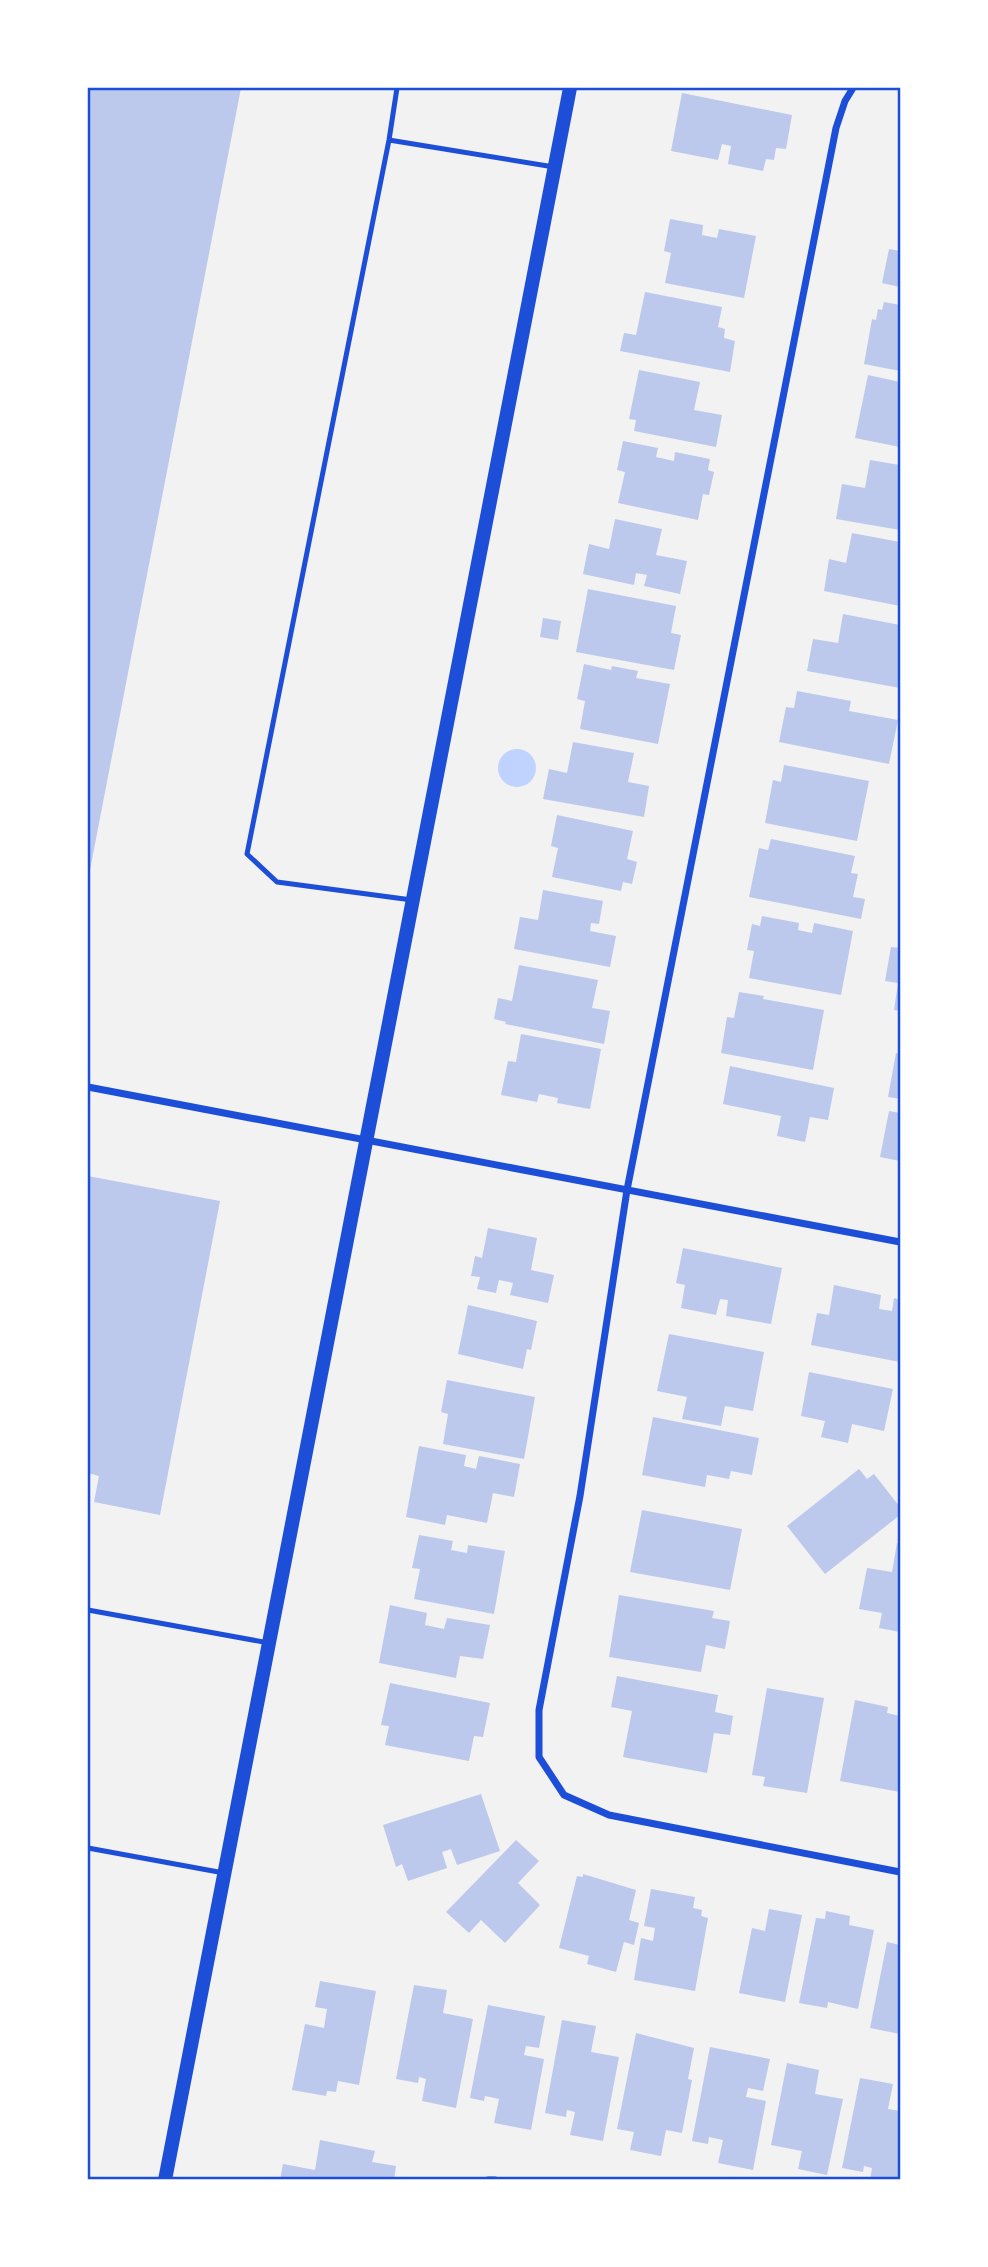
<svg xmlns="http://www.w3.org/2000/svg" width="988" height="2267" font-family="'Crimson Pro',serif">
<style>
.water{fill:#bfd3fe}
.building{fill:#bdc9ec}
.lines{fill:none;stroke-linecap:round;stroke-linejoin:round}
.service{stroke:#1d4ed8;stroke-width:5}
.minor{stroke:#1d4ed8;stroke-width:7}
.secondary{stroke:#1d4ed8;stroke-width:14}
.neatline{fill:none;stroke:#1d4ed8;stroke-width:2.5}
</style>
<rect width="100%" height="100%" fill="#f2f2f2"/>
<path class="water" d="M498 768a19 19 0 1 1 38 0a19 19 0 1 1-38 0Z"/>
<path class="building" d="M88,88H241L89,875H88Z
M682,93L792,115L786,149L776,148L774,160L766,159L763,171L728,164L731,146L722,144L718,160L671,151Z
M670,219L703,225L702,235L717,238L719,229L756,236L744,298L665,283L671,253L664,251Z
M889,249L900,251V287L882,283Z
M645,292L722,307L718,327L725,329L724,338L735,341L730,372L620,351L624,333L636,335Z
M884,302L900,305V371L864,364L872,319L876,320L878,309L882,310Z
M639,370L700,382L694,410L722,415L716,447L634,431L636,420L629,419Z
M868,375L900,382L899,390H900V447L855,438Z
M623,441L658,448L656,457L674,461L675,452L710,459L708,470L714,472L709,495L703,494L698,520L618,503L625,472L617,470Z
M870,460L900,465V530L836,519L842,484L865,488Z
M615,519L662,529L656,555L687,561L680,594L644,586L647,575L636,573L634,585L583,574L589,544L609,549Z
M852,533L900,542V606L824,591L829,559L846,563Z
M588,589L676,606L671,633L681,635L674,670L576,652Z
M843,614L900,625V688L807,671L813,639L838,643Z
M543,618L561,621L558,640L540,637Z
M584,664L611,670L612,666L638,671L636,678L670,684L658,744L580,729L585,701L577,699Z
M797,691L851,701L849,711L898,720L889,764L779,742L786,707L794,708Z
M573,742L634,753L628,782L649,786L644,817L543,799L549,769L567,773Z
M784,765L869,781L857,841L765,823L773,780L781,782Z
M557,815L633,831L627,859L637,862L632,884L623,882L621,891L552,877L558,848L551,846Z
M771,839L855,856L851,873L858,874L853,897L865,899L861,919L749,897L759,848L768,850Z
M543,890L603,901L599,924L591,923L590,931L616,936L610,967L514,949L520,917L538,920Z
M762,916L799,923L798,930L812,933L814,923L853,931L841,995L749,978L754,951L747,950L752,924L760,926Z
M891,947L900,948V1011L894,1010L898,983L885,981Z
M519,965L598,980L592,1008L610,1011L604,1044L505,1024L506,1022L494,1019L498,998L512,1001Z
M739,992L764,996L763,999L824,1010L813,1070L721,1053L727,1017L734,1018Z
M521,1034L601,1049L590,1109L557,1103L558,1098L539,1094L537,1102L501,1095L508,1061L516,1062Z
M896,1053L900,1054V1099L888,1097Z
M730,1066L834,1088L828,1120L810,1117L805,1142L777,1136L781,1116L723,1104Z
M889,1111L900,1113V1161L880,1157Z
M88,1176L220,1201L160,1515L94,1502L99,1476L88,1473Z
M488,1228L537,1238L531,1270L554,1275L548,1303L510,1295L513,1283L499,1280L496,1293L477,1289L480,1277L471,1276L475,1256L482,1258Z
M683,1248L782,1268L771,1324L726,1316L728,1300L720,1299L716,1315L681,1308L685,1285L676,1283Z
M834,1285L881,1295L879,1309L892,1311L894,1298L900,1300V1362L811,1345L817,1313L829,1315Z
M468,1305L537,1321L531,1350L527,1349L523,1369L458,1354Z
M669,1334L764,1352L753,1411L725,1406L721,1426L682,1419L687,1397L657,1391Z
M809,1372L893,1389L884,1431L852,1424L848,1443L821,1437L825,1421L801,1416Z
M447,1380L535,1397L524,1459L443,1444L448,1414L441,1412Z
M653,1417L759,1438L752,1475L731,1471L729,1479L707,1475L705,1487L642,1475Z
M419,1446L466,1455L464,1466L476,1469L479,1456L520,1464L514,1497L493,1493L487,1523L447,1515L445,1525L406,1517Z
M859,1469L867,1479L874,1474L900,1507V1515L825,1574L787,1526Z
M642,1510L742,1529L730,1590L630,1572Z
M419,1535L453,1541L451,1550L467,1553L468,1545L505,1551L494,1614L414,1599L420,1569L412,1568Z
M897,1543L900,1544V1632L879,1628L882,1613L859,1609L867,1568L892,1572Z
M619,1595L714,1611L712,1618L730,1621L725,1649L706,1645L701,1672L609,1657Z
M390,1605L427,1613L425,1625L444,1629L447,1618L490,1625L483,1659L460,1656L456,1678L379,1663Z
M617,1676L718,1695L715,1712L733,1716L730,1735L714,1733L707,1773L623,1757L632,1711L611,1707Z
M390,1683L490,1703L483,1737L474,1736L469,1761L385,1745L389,1726L381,1725Z
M767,1688L824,1698L807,1793L763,1786L765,1777L752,1775Z
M855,1700L888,1707L887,1713L900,1716V1792L840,1781Z
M481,1794L500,1851L457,1865L451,1849L442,1852L447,1868L408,1881L402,1864L396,1867L383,1825Z
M516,1840L539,1861L518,1883L540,1905L505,1943L481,1920L469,1933L446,1912Z
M583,1874L636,1890L629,1920L639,1923L634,1945L624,1942L616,1972L587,1964L589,1956L559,1948L577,1876L583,1877Z
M651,1889L695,1897L693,1908L702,1910L701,1916L708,1918L695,1991L634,1980L641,1938L653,1941L655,1928L644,1926Z
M769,1909L802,1915L785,2002L739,1993L752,1928L765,1931Z
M826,1911L850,1916L849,1925L874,1930L858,2009L828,2002L827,2008L799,2003L816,1918L825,1919Z
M887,1942L900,1945V2034L870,2028Z
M320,1981L376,1991L359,2085L338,2081L336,2092L327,2091L326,2096L292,2090L305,2024L324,2028L327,2009L315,2007Z
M414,1985L447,1990L443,2013L473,2019L456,2108L422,2101L426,2079L419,2077L418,2083L396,2079Z
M488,2005L545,2016L539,2048L526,2046L524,2055L544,2059L531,2130L494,2123L499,2099L485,2096L484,2101L470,2098Z
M562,2020L596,2026L591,2052L619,2057L603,2141L570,2135L575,2112L567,2110L566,2117L545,2113Z
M636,2033L694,2048L688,2079L692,2080L682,2133L666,2130L661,2156L630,2150L634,2132L617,2129Z
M710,2047L770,2059L763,2091L748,2088L746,2097L766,2101L753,2170L718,2163L723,2140L709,2137L708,2144L692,2141Z
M787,2063L819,2070L815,2094L843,2099L827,2175L798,2169L802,2151L771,2145Z
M860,2078L893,2084L888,2109L900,2111V2180H870L872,2168L864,2166L863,2172L842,2168Z
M320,2140L375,2151L372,2162L396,2166L394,2180H280L283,2164L315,2170Z"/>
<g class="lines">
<path class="service" d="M397,88L389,140L247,854L277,882L412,900
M389,140L554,167
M88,1610L269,1643
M88,1848L224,1873"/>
<path class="minor" d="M853,88L845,101L836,128L627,1190L580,1496L539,1710V1757L564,1795L609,1815L900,1872
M88,1087L900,1242
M488,2180H495"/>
<path class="secondary" d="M165,2180L570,88"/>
</g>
<rect width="988" height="2267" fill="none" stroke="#ffffff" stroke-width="178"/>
<rect x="89" y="89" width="810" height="2089" class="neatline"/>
</svg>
